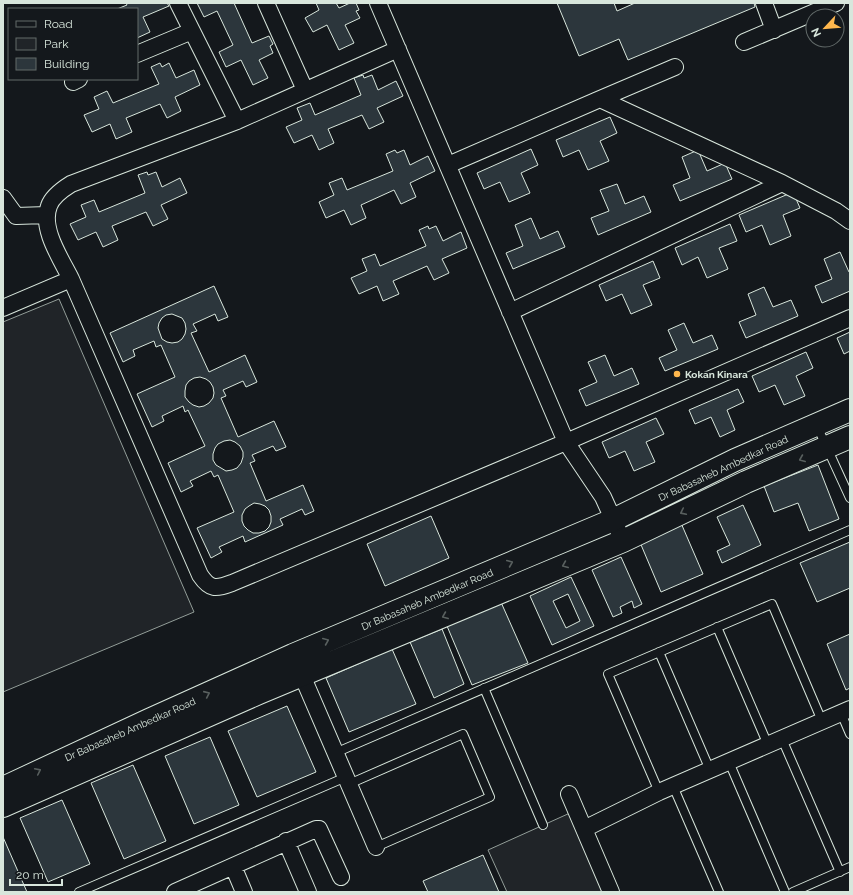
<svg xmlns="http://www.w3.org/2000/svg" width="853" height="895" font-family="Raleway,sans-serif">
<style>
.green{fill:#202428;stroke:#939e99}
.building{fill:#2c363c;stroke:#d8e6dc;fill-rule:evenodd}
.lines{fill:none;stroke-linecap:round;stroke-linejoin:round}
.service-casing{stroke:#d8e6dc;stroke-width:10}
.minor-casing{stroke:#d8e6dc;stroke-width:18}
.secondary-casing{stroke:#d8e6dc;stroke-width:24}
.service{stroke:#14181c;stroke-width:8}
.minor{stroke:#14181c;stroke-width:16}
.secondary{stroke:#14181c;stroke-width:22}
.oneway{stroke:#59605f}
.poi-dot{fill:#ffb74d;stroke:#14181c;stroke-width:1.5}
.labels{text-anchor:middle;stroke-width:3;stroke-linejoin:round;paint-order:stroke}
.poi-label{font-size:10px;font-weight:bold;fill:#d8e6dc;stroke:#14181c;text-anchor:start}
.street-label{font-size:10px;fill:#d8e6dc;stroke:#14181c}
</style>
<rect width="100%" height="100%" fill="#14181c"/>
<path class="green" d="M59,299L194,612L3,692V322Z
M570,813L606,892H507L488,850Z"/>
<path class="building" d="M126,3H167L169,6L143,17L150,32L137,38V9H117L127,5Z
M197,3H234L252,43L269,36L273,44L270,46L273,53L259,60L268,78L253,85L241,60L226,67L219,52L233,45L217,11L204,17Z
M316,3H336L339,8L350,3H356L359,10L356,11L360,18L345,25L354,43L339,50L327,25L313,32L305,18L319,10Z
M557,3H614L617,11L635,3H754L755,7L628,60L619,39L579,56Z
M160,63L162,67L169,63L176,78L194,70L200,85L175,97L181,111L167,118L160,104L126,118L132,132L116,139L110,124L92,132L84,115L99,109L94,97L107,91L113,103L159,84L151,67Z
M363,75L364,78L372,75L378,90L396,81L403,96L377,108L384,122L369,129L362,115L328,129L334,143L319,150L312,135L294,143L286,127L302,120L297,108L310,103L315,115L361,95L354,78Z
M610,117L617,133L600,141L609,161L588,170L579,150L563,157L556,140Z
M531,149L538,165L521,173L530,193L509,202L500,182L484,189L477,173Z
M395,150L397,153L404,150L410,165L428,156L435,171L410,183L416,197L401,204L394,190L361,205L366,218L351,225L344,210L326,218L319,202L334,195L329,183L342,178L347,190L393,171L386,154Z
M698,150L707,171L725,163L732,179L680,201L673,185L690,178L682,157Z
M147,172L148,175L156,172L162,187L180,178L187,193L161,205L168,219L153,226L146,212L112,226L118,240L103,247L96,232L78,240L70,224L86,217L81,205L94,200L99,212L145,193L138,175Z
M617,184L625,204L644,196L651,212L598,235L591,218L609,211L600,190Z
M793,192L800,208L783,215L791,236L770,245L762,225L746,232L739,215Z
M531,218L540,239L558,231L565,247L513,269L506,253L523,246L515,225Z
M730,224L737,241L719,248L728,269L707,278L698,257L682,265L675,248Z
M428,226L429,229L436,226L443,241L461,232L467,248L442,259L449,273L434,280L427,266L393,281L399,294L383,301L377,286L359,294L351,278L367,271L362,259L375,254L380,266L426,246L419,230Z
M840,252L849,272H850V291L822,303L815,286L832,279L824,259Z
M653,261L660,278L643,285L652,305L631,314L622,294L606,301L599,285Z
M214,286L228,317L218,321L215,314L193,324L197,331L191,333L209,372L245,355L257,382L246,387L243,381L223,390L226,396L221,398L238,437L274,421L286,447L276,451L273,446L252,455L255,461L250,463L266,501L303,485L314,511L305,515L302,509L280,519L283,525L245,542L243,536L219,547L222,552L211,558L197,528L234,512L218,475L214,477L211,471L190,481L193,486L181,492L168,463L205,446L188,410L185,412L183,406L162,416L164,421L152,427L137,394L175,377L161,345L156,347L154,341L133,350L135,356L123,362L110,333ZM172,314L182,318L185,323L186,329L185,334L182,339L178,342L172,343L167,342L162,339L158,328L159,323L162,318L166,315ZM200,377L206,379L210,382L213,387L214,393L213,398L209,403L204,406L199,407L193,405L189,402L185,397V391L186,385L189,381L194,378ZM230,440L235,442L240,446L243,452V457L241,463L237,468L232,470L226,471L216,465L213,460V454L215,448L218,444L224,441ZM254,503L260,504L265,506L269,510L271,516V522L269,527L265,531L259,533H253L248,530L244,526L242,521V515L245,509L249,506Z
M764,287L773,307L791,300L798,316L746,338L739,322L756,315L748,294Z
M684,323L693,343L712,335L718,349L665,371L659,358L677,350L668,330Z
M850,332V351L844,354L837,338Z
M806,352L813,368L796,376L805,396L784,405L775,385L759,392L752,376Z
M605,355L614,376L632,368L639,384L586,406L579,390L597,382L588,362Z
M738,389L744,402L727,410L735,430L720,437L711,417L695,424L689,410Z
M656,418L664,434L646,442L655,462L634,471L625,451L609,458L602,442Z
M818,465L839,519L809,531L798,503L774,512L764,486Z
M743,505L761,545L722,563L717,551L730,545L717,517Z
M431,516L449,558L385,586L367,544Z
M681,523L703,574L661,592L639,540Z
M850,542V588L817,602L800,563Z
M621,557L642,604L634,608L632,601L620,607L622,613L613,617L592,570Z
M571,577L594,626L552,645L530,596ZM568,594L580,621L566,628L553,601Z
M500,600L528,663L472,685L447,626Z
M442,629L464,684L434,698L410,642Z
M850,634V688L846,690L827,644Z
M392,649L416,704L349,732L326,678Z
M287,706L316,772L257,797L228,731Z
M210,737L239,805L194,824L165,756Z
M133,765L166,841L124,859L91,783Z
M62,800L90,864L48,882L20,818Z
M3,837L27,892H3Z
M483,855L499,892H428L423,881Z"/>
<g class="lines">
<defs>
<path id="service" d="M817,426L850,498
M717,627L768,745
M659,652L710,770
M484,688L543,825
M841,713L850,734
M782,739L840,872
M335,753L850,530
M729,762L785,892
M349,784L463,734L490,797L376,847
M673,786L719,892
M659,792L608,674L772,604L822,721
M79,892L346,777
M793,892L850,867"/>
<path id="minor" d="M178,3L192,31
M266,3L305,90
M378,3L566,442L603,497L623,541
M764,3L774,30
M744,42L836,3
M398,49L237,121L71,184C63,189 52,197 49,206C40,228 61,259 71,279L200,575C210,590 216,589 232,583L566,442L850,318
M137,54L192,31L237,121
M73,82L79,79
M600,99L675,67
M448,165L600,99L782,183L510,312
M782,183L836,211L850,221
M3,198L16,216L47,215
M3,308L71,279
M298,666L376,847
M569,794L611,892
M584,829L659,792L850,709
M286,841L308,892
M233,866L244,892
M175,892L316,829H319L341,877"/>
<path id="secondary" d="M3,788L149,720L293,655L613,520L735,460L850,410
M3,806L259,693L623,541L746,482L850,437"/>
</defs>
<use href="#service" class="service-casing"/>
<use href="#minor" class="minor-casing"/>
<use href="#secondary" class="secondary-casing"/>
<use href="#service" class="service"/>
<use href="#minor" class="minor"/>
<use href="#secondary" class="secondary"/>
</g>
<defs><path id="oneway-chevron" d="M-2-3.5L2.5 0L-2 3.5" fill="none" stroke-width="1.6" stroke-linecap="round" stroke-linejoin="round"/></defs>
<g class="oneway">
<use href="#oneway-chevron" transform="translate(802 459) rotate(157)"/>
<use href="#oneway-chevron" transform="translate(683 512) rotate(154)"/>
<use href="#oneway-chevron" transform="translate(510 563) rotate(-23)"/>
<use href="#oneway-chevron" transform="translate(565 565) rotate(157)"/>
<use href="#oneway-chevron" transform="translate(445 616) rotate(157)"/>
<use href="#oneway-chevron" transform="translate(326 641) rotate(-23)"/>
<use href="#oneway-chevron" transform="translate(207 694) rotate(-24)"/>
<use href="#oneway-chevron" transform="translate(38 771) rotate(-26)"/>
</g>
<circle class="poi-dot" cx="677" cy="374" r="4"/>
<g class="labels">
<g class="poi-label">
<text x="685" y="378">Kokan Kinara</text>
</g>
<g class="street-label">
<text transform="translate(723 468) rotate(-25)" y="4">Dr Babasaheb Ambedkar Road</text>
<text transform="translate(427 599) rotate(-23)" y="4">Dr Babasaheb Ambedkar Road</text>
<text transform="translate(130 729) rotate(-24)" y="4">Dr Babasaheb Ambedkar Road</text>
</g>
</g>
<rect width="853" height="895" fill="none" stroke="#d8e6dc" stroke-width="8"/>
<rect x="8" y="8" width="130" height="72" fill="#14181c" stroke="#626a69"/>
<rect x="16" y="21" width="20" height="6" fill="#14181c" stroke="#626a69"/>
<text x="44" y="28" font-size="12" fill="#d8e6dc">Road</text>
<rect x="16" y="38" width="20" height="12" fill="#202428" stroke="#626a69"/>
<text x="44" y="48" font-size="12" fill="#d8e6dc">Park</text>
<rect x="16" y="58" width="20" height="12" fill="#2c363c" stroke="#626a69"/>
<text x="44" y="68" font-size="12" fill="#d8e6dc">Building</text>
<g transform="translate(825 28) rotate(244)"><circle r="19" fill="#14181c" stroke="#626a69"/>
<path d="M0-3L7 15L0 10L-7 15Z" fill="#ffb74d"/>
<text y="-6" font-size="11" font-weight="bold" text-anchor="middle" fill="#d8e6dc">N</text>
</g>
<path d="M10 879v6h52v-6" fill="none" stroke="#d8e6dc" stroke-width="2"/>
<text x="16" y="879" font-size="12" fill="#d8e6dc" stroke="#14181c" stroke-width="3" paint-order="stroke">20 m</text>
</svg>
